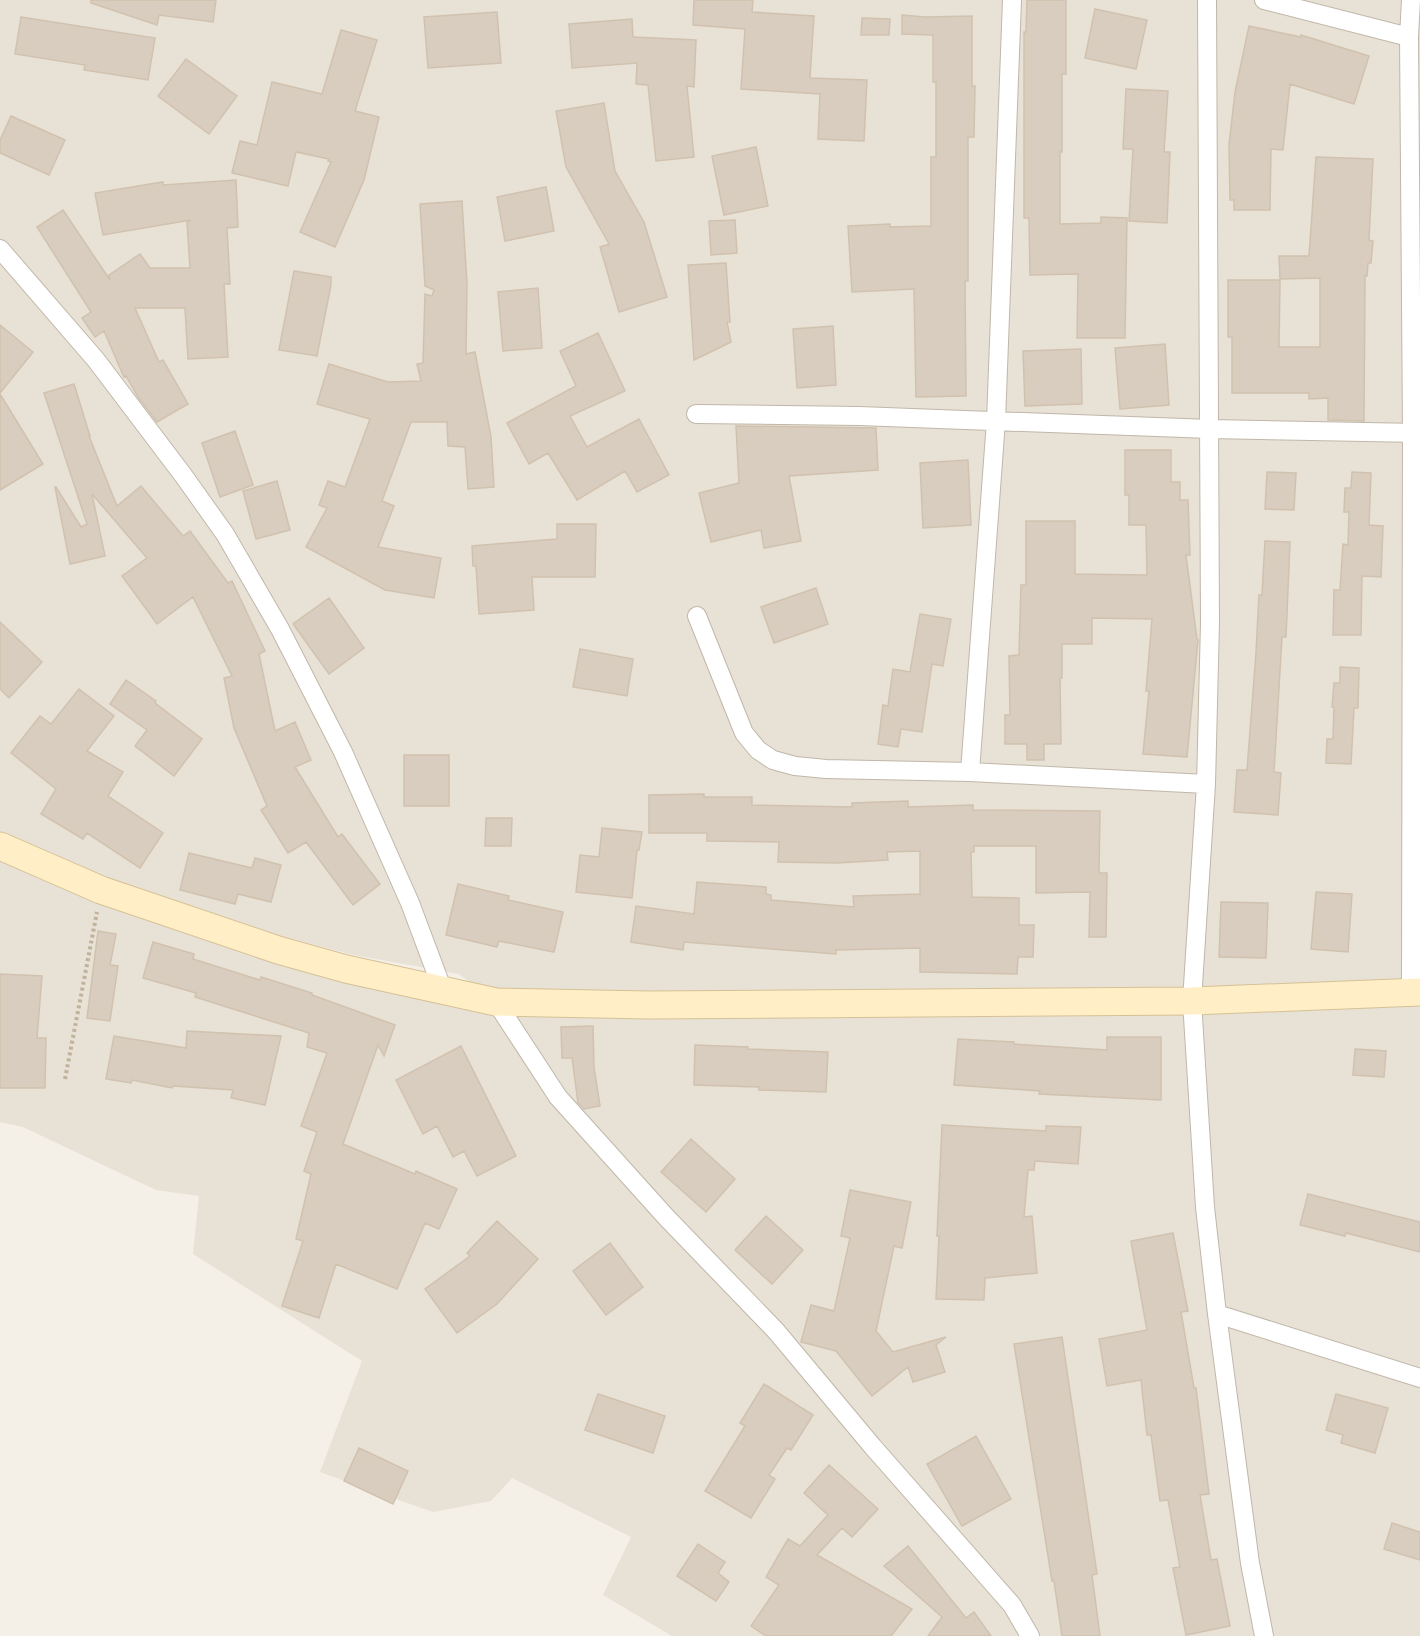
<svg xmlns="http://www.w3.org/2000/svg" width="1420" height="1636" font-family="'Sofia Sans Condensed',sans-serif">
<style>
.residential{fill:#e8e1d5}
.building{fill:#d9cdbf;stroke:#d1c2af;stroke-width:1.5}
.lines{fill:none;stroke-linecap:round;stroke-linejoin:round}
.street-casing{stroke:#c0b7a9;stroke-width:20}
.secondary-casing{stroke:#d6c196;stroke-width:29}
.path{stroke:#c2b29a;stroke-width:4;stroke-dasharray:3 3;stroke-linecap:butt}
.street{stroke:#fff;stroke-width:18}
.secondary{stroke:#ffeec6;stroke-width:27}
</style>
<rect width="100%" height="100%" fill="#f4efe7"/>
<path class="residential" d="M0,0H1420V1636H672L603,1595L631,1537L512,1478L491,1501L433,1512L320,1472L362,1361L193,1254L199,1196L156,1190L23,1127L0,1122V852L53,876L495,1000L459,974L354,955L269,933L0,846Z"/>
<path class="building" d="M91,0H216L213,22L159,15L157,25L91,3Z
M694,0H753L752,12L814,16L810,78L867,80L864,141L818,139L820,94L741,89L745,29L693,25Z
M1027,0H1066V74H1062V152H1060V224L1101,223V217L1127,218L1125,338H1077L1078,274L1030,275L1029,218H1024V32H1026Z
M1095,9L1147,20L1136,69L1085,58Z
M497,12L501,63L428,68L424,17Z
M902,15L925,17L972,16V86H975L974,137H968V281H965L966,396L916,397L914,289L852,292L848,226L890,224V227L931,226V157H936V82H933V35L902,34Z
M21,17L155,38L148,80L84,70L85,65L15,54Z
M862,18L890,19L889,35H861Z
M632,19L633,37L696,40L694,87L687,86L694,157L656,161L648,85L636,84L637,63L572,68L569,24Z
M1249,26L1301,37V35L1369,56L1354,104L1290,84L1283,150L1271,149L1270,210H1234V200H1230L1229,145L1235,92Z
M341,30L377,40L355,111L379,117L364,180L335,247L300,232L331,162L328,161L329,159L296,152L288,186L232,173L240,141L257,145L272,82L322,94Z
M186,59L237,96L209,134L158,96Z
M1126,89L1168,91L1164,152H1170L1167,223L1129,221L1133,149H1123Z
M604,103L615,171L644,222L667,297L619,312L600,247L609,244L566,167L556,111Z
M11,116L65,140L49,175L0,153V140Z
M756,147L768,206L724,215L712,156Z
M1316,157L1373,159L1369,240L1373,241L1371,263H1368L1367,276H1365L1364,421L1328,420V398L1309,399V393H1232V337H1228V280H1280L1279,347H1320V278L1280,279L1279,256H1309Z
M236,180L238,227L227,228L230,284H224L228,357L188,359L185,308H135L159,362L163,360L188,404L157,422L138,397L126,376L124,377L104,331L95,337L82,318L91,312L37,227L63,210L110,280L109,275L140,254L150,268H190L187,222L191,220L103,235L95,193L163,182V185Z
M546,187L554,231L505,241L497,197Z
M462,201L467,284L466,354L475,352L491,437L494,487L468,489L465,447L448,446L447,422H411L382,501L394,506L378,547L441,558L434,598L385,590L306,547L327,508L319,505L328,481L345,487L370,419L317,404L329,364L388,382L421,381L417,364L423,363L425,294L432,296L434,290L425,286L420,204Z
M735,220L737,253L711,255L709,221Z
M726,263L730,322H727L731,342L694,360L688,265Z
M294,271L331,277V285L317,356L279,350Z
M538,288L542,348L503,351L498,292Z
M0,325L33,352L0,393Z
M833,326L836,385L797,388L793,329Z
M598,333L625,391L570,416L587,447L639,419L669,475L637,492L625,471L577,500L548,453L529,464L507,423L576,386L560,351Z
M1165,344L1169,405L1120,409L1115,348Z
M1081,349L1082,404L1025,406L1023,351Z
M74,384L90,436H89L117,506L141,486L183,536L190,531L228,583L232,581L265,651L259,654L275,731L295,722L311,760L295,767L338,837L342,834L380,884L353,905L306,842L288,853L261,810L267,806L234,728L224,678L232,676L193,597L157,624L122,576L147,558L92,494L105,556L70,564L55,487H56L81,527L87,524L44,393Z
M0,394L43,464L0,490Z
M736,426L876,428L878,470L789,476L801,541L764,548L761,530L711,542L699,493L739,483Z
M235,431L253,485L220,497L202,443Z
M1125,450H1171V482H1180V500H1188L1190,555H1186L1197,639L1198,640L1187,757L1143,754L1149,691H1146L1152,619L1092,618V644H1062V678H1060L1061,744H1044V760H1027V744H1005V715H1010L1009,656L1019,655L1021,585H1026V521H1075V574L1147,575L1146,525H1129V495H1125Z
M968,460L971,525L923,528L920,463Z
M1267,472L1296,473L1294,510L1265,509Z
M1352,472L1371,473L1369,525L1383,526L1381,577L1362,576L1361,635H1333L1334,590H1340L1343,544L1348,545L1349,512H1344L1345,488H1351Z
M277,481L290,530L256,539L243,491Z
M557,524H596L595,577H532L534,610L479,614L476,566H473L472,546L557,539Z
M1265,541L1290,542L1286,637H1282L1274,772L1281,773L1278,815L1234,812L1237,770H1247L1256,653L1259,595H1262Z
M816,588L828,624L774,643L761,607Z
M329,598L364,648L329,674L293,624Z
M920,614L951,619L943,666L932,664L922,732L901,729L898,747L878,744L883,705L888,706L893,669L910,672Z
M0,622L42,662L9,698L0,689Z
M580,649L633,659L627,696L573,687Z
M1340,667L1359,668L1358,708H1354L1351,764L1326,763L1327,739H1333L1334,707H1332L1334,683H1340Z
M126,680L156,701L155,703L202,739L174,776L135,746L147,730L110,704Z
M79,689L114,716L87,751L123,772L108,796L163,833L140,868L87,833L83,839L41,814L56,789L11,753L40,716L51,724Z
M404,755H449V806H404Z
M704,794V797H752V805L852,807V803L908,801V807L973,805V810L1100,811L1099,873H1107L1106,937H1089L1090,892L1036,893V846H974V852H971L972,897L1019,898V925H1034L1033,957H1018L1017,974L920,972V948L836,950V954L684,942L683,950L631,942L636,906L694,914L697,882L766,887V894L771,895V900L854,907L853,896L920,894V851L887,852L888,860L837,863L778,862L779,842L707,841V833H649V795Z
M486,818H512L511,846H485Z
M602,828L642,832L639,850H637L632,898L576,892L580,855L599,857Z
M189,853L252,868L255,858L281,865L271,902L238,894L235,904L180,890Z
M458,884L509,896L508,900L563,912L554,952L499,941L497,947L446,935Z
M1316,892L1352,894L1348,952L1311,949Z
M1221,902L1268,903L1266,958L1219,957Z
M98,931L116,934L110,965L118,966L110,1021L87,1018Z
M153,942L194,954L193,959L260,980L261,977L312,993V995L395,1025L384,1056L378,1045L343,1144L415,1174L416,1171L457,1189L439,1229L425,1223L397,1289L336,1264L319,1318L282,1306L303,1241L296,1239L311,1174L304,1171L317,1132L301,1126L327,1053L307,1047L309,1033L195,997L196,993L143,978Z
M0,974L42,976L37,1038H46L45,1088H0Z
M593,1026L594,1067L600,1106L584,1109L578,1103L572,1058H562L561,1027Z
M187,1031L281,1036L265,1105L231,1098L233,1090L173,1086L172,1088L132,1080L131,1083L106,1079L114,1036L186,1048Z
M1107,1037H1161V1100L1039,1094L1040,1091L954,1085L958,1039L1014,1042V1044L1107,1050Z
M695,1045L748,1047V1049L828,1052L826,1092L759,1090V1087L694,1085Z
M461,1046L516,1156L477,1176L464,1151L453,1157L437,1126L423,1134L396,1080Z
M1355,1049L1386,1051L1384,1077L1353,1075Z
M942,1125L1046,1131V1126L1081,1127L1078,1164L1035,1161L1034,1170H1028L1024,1217L1032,1216L1037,1273L985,1278L984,1300L936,1299L939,1236H937Z
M691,1139L735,1179L706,1212L661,1172Z
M850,1190L911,1202L902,1248L894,1246L876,1331L893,1352L946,1337L936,1345L945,1372L913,1382L908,1367L872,1396L836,1351L801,1342L811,1305L834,1311L850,1238L841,1236Z
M1308,1194L1420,1222V1252L1346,1233L1345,1236L1300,1225Z
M766,1216L803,1250L772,1284L735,1250Z
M497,1221L538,1259L497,1304L457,1333L425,1289L470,1256L467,1253Z
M1173,1233L1188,1311L1181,1312L1194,1388H1196L1209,1494L1200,1495L1211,1560L1217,1559L1230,1626L1186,1635L1173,1568L1180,1567L1168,1500L1160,1501L1151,1435H1147L1141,1380L1107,1386L1099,1339L1147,1330L1131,1241Z
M610,1243L643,1287L606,1315L573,1271Z
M1062,1337L1097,1574L1092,1575L1100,1636H1062L1054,1581H1052L1014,1344Z
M764,1384L813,1415L791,1450L787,1448L769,1475L775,1479L751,1518L705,1491L745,1426L740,1423Z
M598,1394L665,1416L653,1453L585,1430Z
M1336,1394L1388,1408L1375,1453L1341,1443L1343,1435L1326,1430Z
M976,1436L1011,1499L962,1526L927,1464Z
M359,1448L408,1471L393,1504L344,1481Z
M829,1465L878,1509L852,1537L842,1528L817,1555L912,1609L891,1636H766L751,1626L779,1585L766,1577L788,1539L800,1546L828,1515L804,1493Z
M1392,1523L1420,1532V1560L1384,1549Z
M698,1544L725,1562L718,1573L729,1582L716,1601L677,1576Z
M908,1546L966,1618L974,1612L991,1636H928L942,1617L884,1566Z"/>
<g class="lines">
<defs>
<path id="street" d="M1207,0L1210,623L1206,784L1192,1001L1205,1207L1217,1314L1250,1563L1264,1636
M1264,0L1409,37
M0,249L96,360L183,475L225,534L280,629L343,752L410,903L443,991
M696,414L859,416L1210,429L1420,433
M697,616L744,733L758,750L773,760L795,766L826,769L970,772L1206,784
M970,772L996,421L1012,0
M1411,992L1412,433L1409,37L1411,0
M496,1002L558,1097L666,1217L776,1331L873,1447L1012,1605L1030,1636
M1217,1314L1420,1378"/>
<path id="secondary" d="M0,846L101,890L278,950L346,969L496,1002L648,1005L1192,1001L1420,992"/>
</defs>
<use href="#street" class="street-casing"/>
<use href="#secondary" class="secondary-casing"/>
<path class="path" d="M65,1079L97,912"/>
<use href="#street" class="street"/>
<use href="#secondary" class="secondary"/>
</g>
</svg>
